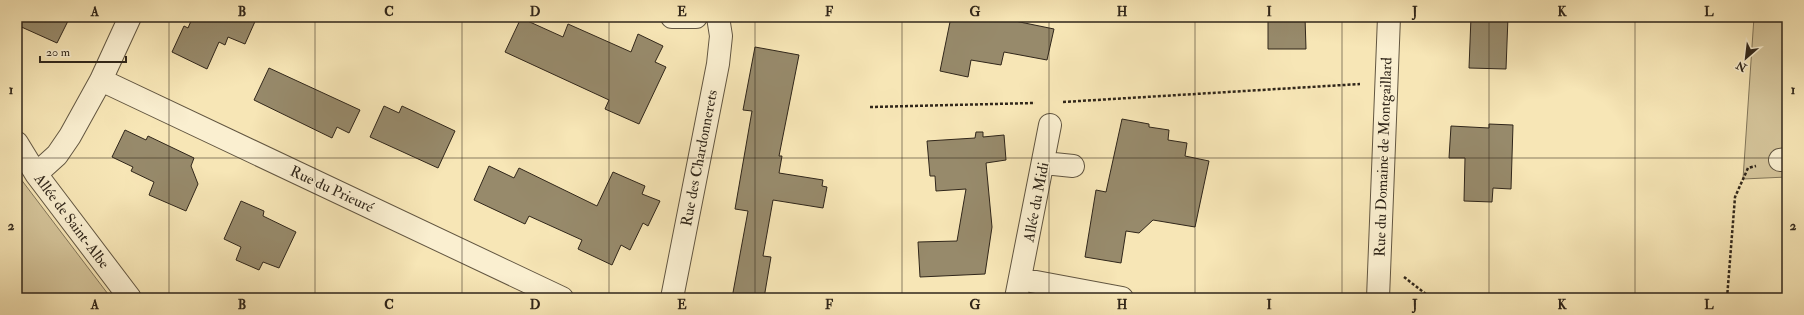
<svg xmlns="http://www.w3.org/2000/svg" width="1804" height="315" font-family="'IM FELL Double Pica',serif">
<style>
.green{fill:#d5c59b;stroke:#82765a}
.building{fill:#978a6b;stroke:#30261a}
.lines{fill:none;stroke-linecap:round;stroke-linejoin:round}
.minor-casing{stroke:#625641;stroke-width:24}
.path{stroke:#30261a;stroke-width:2.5;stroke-dasharray:3 2;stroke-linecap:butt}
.minor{stroke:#faefd0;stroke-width:22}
.grid{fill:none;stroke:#30261a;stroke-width:1;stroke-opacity:0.55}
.labels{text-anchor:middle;stroke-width:3;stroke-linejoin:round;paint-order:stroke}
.street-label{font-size:15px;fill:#30261a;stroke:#faefd0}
.neatline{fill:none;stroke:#30261a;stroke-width:1.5}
.grid-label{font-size:13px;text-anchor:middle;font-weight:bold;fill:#30261a}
</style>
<rect width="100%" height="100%" fill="#f7e6b6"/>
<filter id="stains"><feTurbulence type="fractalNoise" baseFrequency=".005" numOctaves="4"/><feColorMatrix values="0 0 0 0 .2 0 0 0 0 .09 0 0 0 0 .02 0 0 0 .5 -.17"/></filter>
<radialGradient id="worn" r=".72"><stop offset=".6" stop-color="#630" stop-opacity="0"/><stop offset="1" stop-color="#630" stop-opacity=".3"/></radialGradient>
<path class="green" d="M1754,17H1787V177L1743,179Z
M17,174L111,298H17Z"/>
<path class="building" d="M17,17H70L57,43L17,25Z
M182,17H257L245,44L228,37L225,45L219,42L207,69L172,52L184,26L188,28L191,21Z
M951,17H1011L1010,20L1054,29L1047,60L1004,52L1001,65L971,60L968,77L940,71Z
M1268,17H1305L1306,49H1268Z
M1471,17H1508L1506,69L1469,68Z
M521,18L563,37L568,24L631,52L638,34L663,46L655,62L666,67L639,124L605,109L609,100L505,52Z
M755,47L799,55L779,156H782L779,173L823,180L822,186L827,187L823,208L773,200L763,256L771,257L764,298H732L748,211L735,209L752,111L743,110Z
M269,68L360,110L349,133L337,127L332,138L254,100Z
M384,106L399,113L402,106L455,131L438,168L370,137Z
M1122,119L1149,124V127L1169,130L1168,140L1187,143L1185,156L1209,161L1195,227L1153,220L1139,233L1126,231L1121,263L1085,257L1096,190L1106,192Z
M1489,124L1513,125L1511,189L1493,188L1492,202L1464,201L1465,158H1449L1451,126L1489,128Z
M125,130L146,140L148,136L194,158L191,166L198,184L186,211L149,195L154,182L131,171L133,167L112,157Z
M976,132H983V137L1004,135L1006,160L986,163L992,227L985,274L920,277L918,242L957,241L966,189L936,191L935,176H930L927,141L975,138Z
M489,166L514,178L519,168L597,206L613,172L645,186L642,194L660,201L648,226L643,223L630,250L621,245L612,265L578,249L582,240L529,216L525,224L474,200Z
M241,201L264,211L263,216L296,232L279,268L263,262L259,270L236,260L241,247L224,239Z"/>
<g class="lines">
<defs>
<path id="minor" d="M672,17H696
M101,80L562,298
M17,143L36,174L130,298
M1780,160L1787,159
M1044,163L1073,166
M36,174L57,155L70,136L101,80L130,17
M1020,279L1122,298
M672,298L718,64L721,36L718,17
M1016,298L1050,125
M1378,298L1389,17"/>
</defs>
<use href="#minor" class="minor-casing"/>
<path class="path" d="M1063,102L1360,84
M870,107L1035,103
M1404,277L1431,298
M1727,298L1735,197L1748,168L1756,166"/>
<use href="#minor" class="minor"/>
</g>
<path class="grid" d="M169,17V298M315,17V298M462,17V298M609,17V298M755,17V298M902,17V298M1049,17V298M1195,17V298M1342,17V298M1489,17V298M1635,17V298M17,158H1787"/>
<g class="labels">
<g class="street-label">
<text transform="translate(1383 157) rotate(-88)" y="5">Rue du Domaine de Montgaillard</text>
<text transform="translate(699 158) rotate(-79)" y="5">Rue des Chardonnerets</text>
<text transform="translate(332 189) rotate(25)" y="5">Rue du Prieuré</text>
<text transform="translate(1036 202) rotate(-79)" y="5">Allée du Midi</text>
<text transform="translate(72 221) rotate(53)" y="5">Allée de Saint-Albe</text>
</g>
</g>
<rect width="1804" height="315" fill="none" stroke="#f7e6b6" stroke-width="44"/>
<g transform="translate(1746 58) rotate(208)" stroke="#faefd0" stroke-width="3" paint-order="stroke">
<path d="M0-3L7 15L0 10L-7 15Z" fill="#30261a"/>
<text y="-6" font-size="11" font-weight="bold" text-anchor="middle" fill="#30261a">N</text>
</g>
<path d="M40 56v6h86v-6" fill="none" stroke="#30261a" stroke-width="2"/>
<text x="46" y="56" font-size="12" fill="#30261a" stroke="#faefd0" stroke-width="3" paint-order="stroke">20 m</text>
<rect x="22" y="22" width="1760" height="271" class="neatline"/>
<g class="grid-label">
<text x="95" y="16">A</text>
<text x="242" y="16">B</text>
<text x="389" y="16">C</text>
<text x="535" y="16">D</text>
<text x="682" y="16">E</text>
<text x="829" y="16">F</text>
<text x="975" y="16">G</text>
<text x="1122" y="16">H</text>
<text x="1269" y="16">I</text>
<text x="1415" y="16">J</text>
<text x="1562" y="16">K</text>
<text x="1709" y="16">L</text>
<text x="11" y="94">1</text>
<text x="1793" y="94">1</text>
<text x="11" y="230">2</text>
<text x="1793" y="230">2</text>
<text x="95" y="309">A</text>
<text x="242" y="309">B</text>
<text x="389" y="309">C</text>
<text x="535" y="309">D</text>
<text x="682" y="309">E</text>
<text x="829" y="309">F</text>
<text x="975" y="309">G</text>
<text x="1122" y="309">H</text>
<text x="1269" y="309">I</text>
<text x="1415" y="309">J</text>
<text x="1562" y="309">K</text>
<text x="1709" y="309">L</text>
</g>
<rect width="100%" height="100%" filter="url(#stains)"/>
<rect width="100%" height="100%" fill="url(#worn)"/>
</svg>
